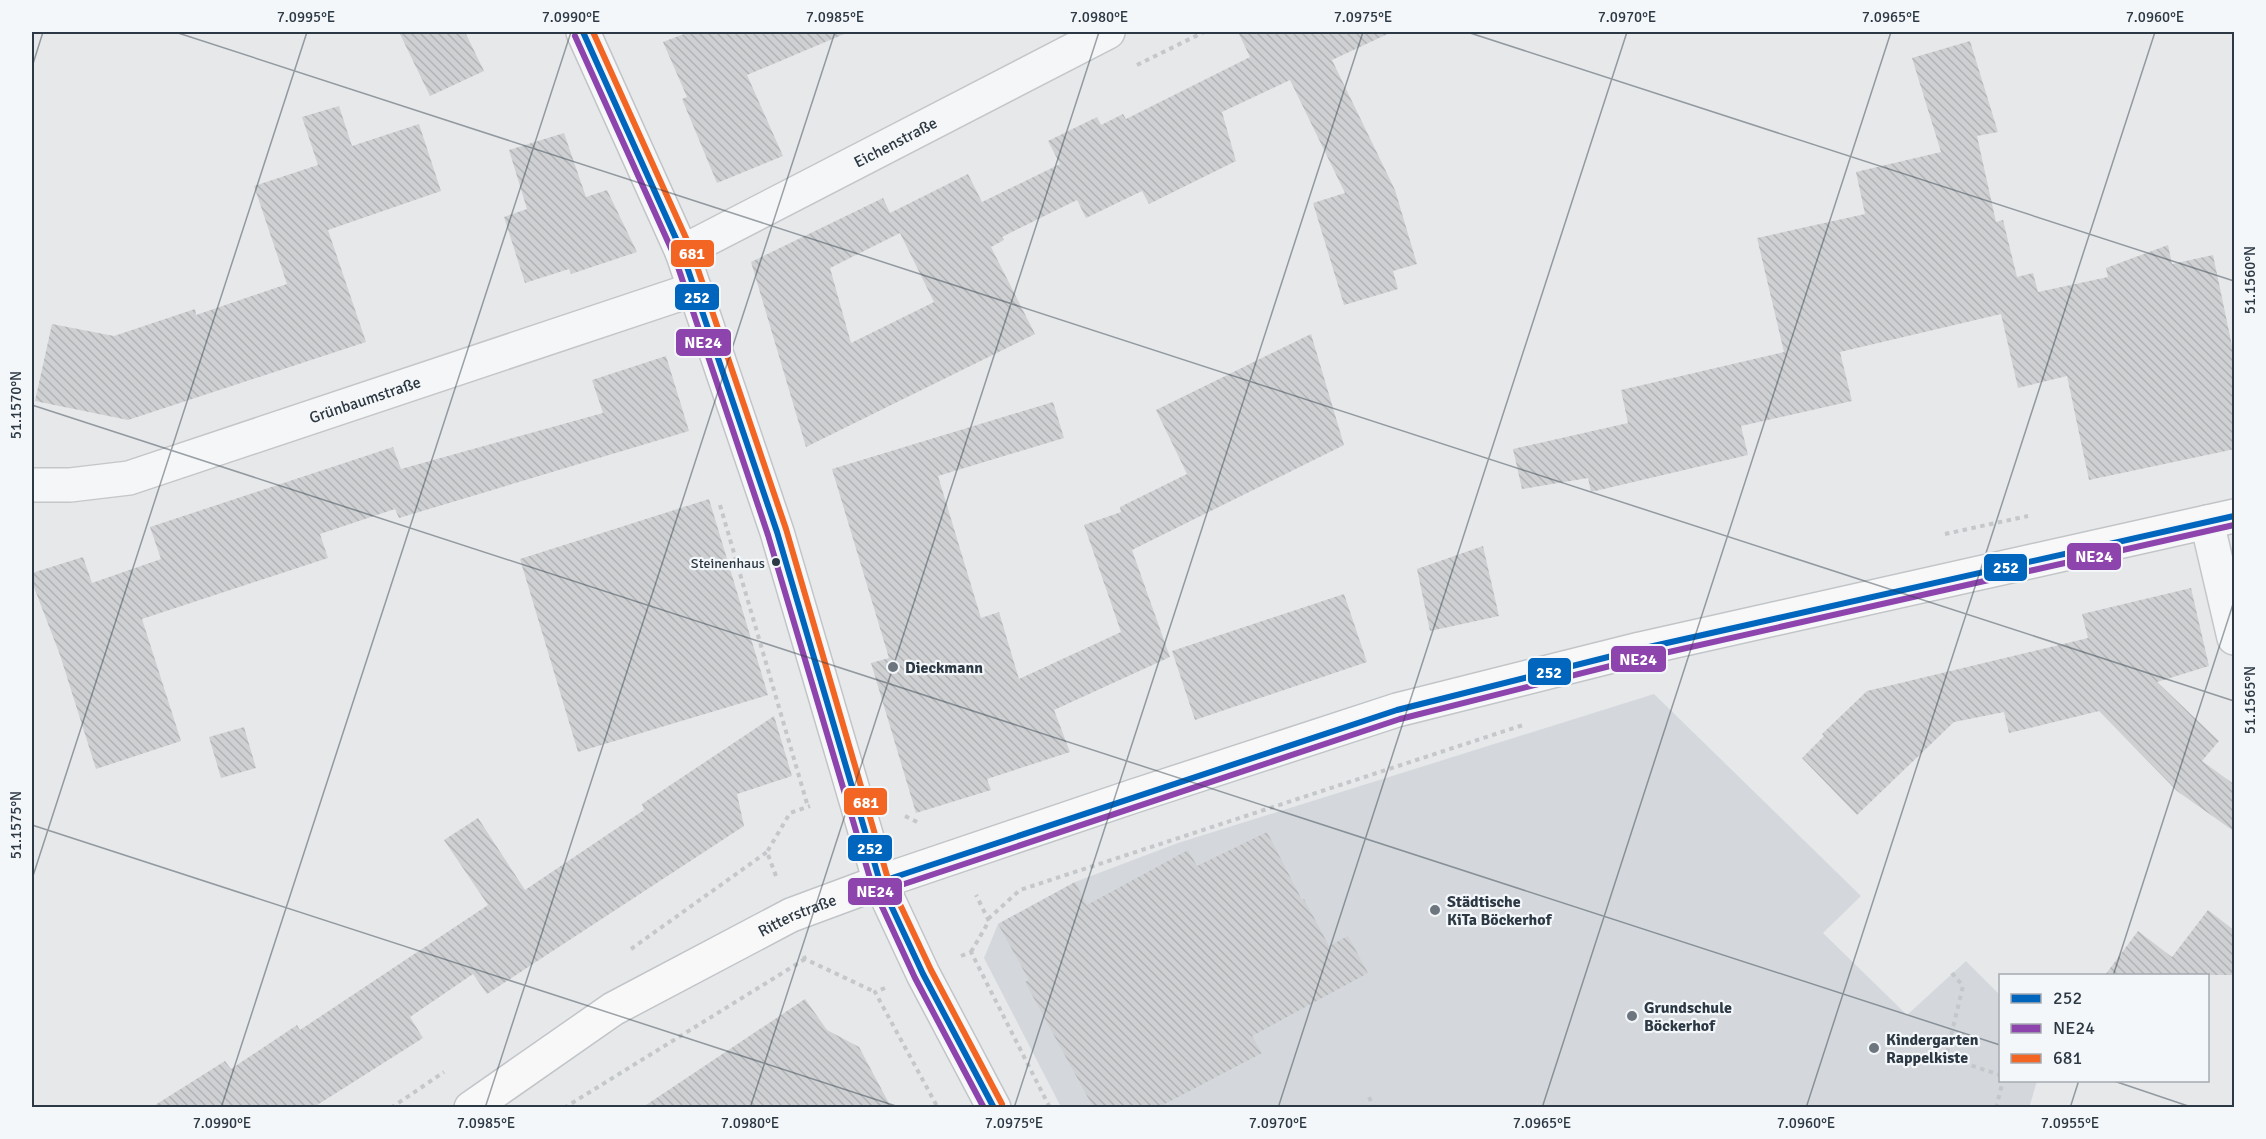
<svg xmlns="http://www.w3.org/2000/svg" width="2266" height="1139" font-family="Signika,sans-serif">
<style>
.built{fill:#d4d8dd}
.building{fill:url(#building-back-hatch);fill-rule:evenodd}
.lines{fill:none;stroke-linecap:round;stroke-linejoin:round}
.minor-casing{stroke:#c4c6c8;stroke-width:36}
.major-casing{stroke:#c2c5c8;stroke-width:36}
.path{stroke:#c5c8ca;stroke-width:4;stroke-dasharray:4.5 4.5;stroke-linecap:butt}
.minor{stroke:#f5f6f7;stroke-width:33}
.major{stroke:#f8f8f8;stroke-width:33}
.bus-1-casing{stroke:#f4f7f9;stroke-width:10}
.bus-2-casing{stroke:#f4f7f9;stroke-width:10}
.bus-3-casing{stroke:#f4f7f9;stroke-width:10}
.bus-1{stroke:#0065bd;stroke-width:6}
.bus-2{stroke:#8e44ad;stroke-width:6}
.bus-3{stroke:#f26522;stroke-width:6}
.ticks{fill:none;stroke:#2c3944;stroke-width:1.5;stroke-opacity:0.45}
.bus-dot{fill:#2c3944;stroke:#f4f7f9;stroke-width:2}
.poi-dot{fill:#6d767e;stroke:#f4f7f9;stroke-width:2}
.labels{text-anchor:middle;stroke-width:4.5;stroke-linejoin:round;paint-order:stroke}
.bus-label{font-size:14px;fill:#2c3944;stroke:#f4f7f9;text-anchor:end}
.street-label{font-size:16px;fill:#2c3944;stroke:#f4f7f9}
.poi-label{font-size:16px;font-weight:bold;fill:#2c3944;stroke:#f4f7f9;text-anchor:start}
.line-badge{stroke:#f4f7f9;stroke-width:2}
.badge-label{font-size:16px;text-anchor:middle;font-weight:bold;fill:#fff}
.neatline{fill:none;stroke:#2c3944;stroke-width:2}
.ticks-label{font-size:15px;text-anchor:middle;fill:#2c3944}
</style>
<defs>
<pattern id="building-back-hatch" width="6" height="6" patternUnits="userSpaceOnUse" patternTransform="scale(1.5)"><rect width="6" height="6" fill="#ced0d2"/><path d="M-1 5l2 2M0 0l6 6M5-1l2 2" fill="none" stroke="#b1b3b6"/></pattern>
</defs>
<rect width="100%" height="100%" fill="#e6e8ea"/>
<path class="built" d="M1654,694L1861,896L1823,933L1907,1015L1966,961L2000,995V1080L2037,1081L2029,1108L1061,1107L984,958L998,924L1075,882L1178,843Z"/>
<path class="building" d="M399,32H465L484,71L430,96Z
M689,32H849L747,75L783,156L717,183L682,99L687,97L663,42Z
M1238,32H1392L1332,60L1395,190L1417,264L1393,271L1398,289L1344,305L1313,203L1345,193L1290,80L1222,112L1236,161L1149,204L1142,191L1086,218L1077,200L1002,237L1004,240L991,247L1035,334L806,447L751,262L883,198L890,213L968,174L982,202L1060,164L1048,141L1097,117L1101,125L1123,114L1126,119L1250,57ZM900,233L934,302L851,343L830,268Z
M1970,41L1998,132L1977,136L1996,222L2003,220L2017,277L2033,273L2038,292L2108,277L2106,268L2168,245L2172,264L2213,255L2235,360V449L2089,480L2067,376L2018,388L2001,314L1840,352L1852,401L1741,426L1748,455L1591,492L1588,478L1522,489L1513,449L1628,423L1621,390L1784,352L1757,238L1865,214L1856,172L1941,152L1912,58Z
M339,106L352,146L419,124L441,191L328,230L366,342L128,420L35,401L52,324L114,336L195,309L196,315L287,284L254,186L318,165L302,117Z
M564,133L586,197L607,190L637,252L571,274L569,269L525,283L504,217L527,209L509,150Z
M1311,334L1344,445L1132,550L1170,657L1054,710L1070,752L987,779L991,790L916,813L871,663L889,658L832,469L1053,402L1064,438L938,476L981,618L999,612L1019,679L1121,632L1084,525L1121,512L1120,507L1187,474L1156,410Z
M666,356L689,431L399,518L395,509L320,534L328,558L142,619L181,741L96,769L60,655L32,582V573L83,557L92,583L161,559L150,527L393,447L401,469L603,413L592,380Z
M709,499L768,695L578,752L520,559Z
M1483,546L1499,616L1430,631L1417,569Z
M2191,588L2209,666L2157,682L2219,741L2202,761L2235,785V832L2177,791L2099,711L2009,733L2004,712L1954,722L1857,815L1802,758L1824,736L1822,734L1867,691L2088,638L2082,614Z
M1344,594L1367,662L1195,720L1172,651Z
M774,716L792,776L737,794L744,826L487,994L473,974L410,1017L423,1038L314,1107H152L225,1061L231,1069L297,1025L300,1030L488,905L444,840L478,818L525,890L644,810L642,804Z
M244,727L256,768L221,778L209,737Z
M1267,832L1302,900L1304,899L1329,946L1348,936L1368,973L1252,1036L1262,1053L1159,1107H1093L1025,982L1029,980L998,924L1075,882L1087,905L1188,850L1197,866Z
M2208,910L2235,931V975H2105L2138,931L2172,957Z
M805,999L827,1030L859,1047L891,1107H643Z"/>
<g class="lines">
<defs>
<g id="minor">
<path id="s1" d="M682,252L1108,32"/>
<path id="s2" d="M32,485H70L129,478L695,289"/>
<path d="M2207,522L2234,638"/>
</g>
<g id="major">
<path d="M583,32L682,252L777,532L880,882L923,974L994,1108"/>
<path id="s3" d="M471,1108L613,1009L791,915L880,882L1134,796L1397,710L1640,649L2234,516"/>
</g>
</defs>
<use href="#minor" class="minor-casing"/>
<use href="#major" class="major-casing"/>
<path class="path" d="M1137,65L1204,32
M720,505L808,807
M1945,534L2028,516
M905,816L919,823
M776,876L767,852L790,813L810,806
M988,919L1020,890L1523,725
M631,949L767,852
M971,952L989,921L976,895
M804,956L805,959L875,992
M961,956L971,952L1050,1108
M1952,973L1963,986L1946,1057L2000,1075
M885,988L875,992L938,1108
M1369,1097L1374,1108
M391,1108L444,1072
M564,1108L805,959
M1996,1108L2003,1080"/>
<use href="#minor" class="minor"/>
<use href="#major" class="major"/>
<defs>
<path id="bus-1" d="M583,32L682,252L777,532L880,882L923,974L994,1108
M880,882L1397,710L1640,649L2234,516"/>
<path id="bus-2" d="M575,36L674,255L768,535L872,885L915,978L984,1108
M883,891L1400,719L1642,658L2234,525"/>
<path id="bus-3" d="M593,32L691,249L786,529L888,879L931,970L1002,1104"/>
</defs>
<use href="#bus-1" class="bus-1-casing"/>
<use href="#bus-2" class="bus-2-casing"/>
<use href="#bus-3" class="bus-3-casing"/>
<use href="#bus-1" class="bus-1"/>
<use href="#bus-2" class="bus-2"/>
<use href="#bus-3" class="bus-3"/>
</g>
<path class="ticks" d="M175,32L2234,701M1467,32L2234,281M32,67L43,32M32,405L2000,1045M32,825L902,1108M32,879L307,32M2113,976L2234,601M2111,1080L2194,1108M221,1108L571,32M485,1108L835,32M750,1108L1099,32M1014,1108L1363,32M1278,1108L1627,32M1542,1108L1891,32M1806,1108L2155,32M2070,1108L2079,1080"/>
<circle class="bus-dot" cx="776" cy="562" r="5"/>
<g class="poi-dot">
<circle cx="893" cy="667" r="6"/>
<circle cx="1435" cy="910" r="6"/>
<circle cx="1632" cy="1016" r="6"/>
<circle cx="1874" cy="1048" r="6"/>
</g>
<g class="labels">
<g class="bus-label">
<text x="765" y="568">Steinenhaus</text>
</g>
<g class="street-label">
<text dy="6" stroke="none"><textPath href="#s1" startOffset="240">Eichenstraße</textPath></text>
<text dy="6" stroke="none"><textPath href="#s2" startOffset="346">Grünbaumstraße</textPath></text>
<text dy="6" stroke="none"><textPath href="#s3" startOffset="380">Ritterstraße</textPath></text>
</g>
<g class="poi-label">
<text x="905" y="673">Dieckmann</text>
<text x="1447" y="907">Städtische<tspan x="1447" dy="18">KiTa Böckerhof</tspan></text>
<text x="1644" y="1013">Grundschule<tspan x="1644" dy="18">Böckerhof</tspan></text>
<text x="1886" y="1045">Kindergarten<tspan x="1886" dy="18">Rappelkiste</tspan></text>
</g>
</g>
<g class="line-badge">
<rect x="670" y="239" width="45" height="29" rx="6" fill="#f26522"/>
<rect x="674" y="283" width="46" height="28" rx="6" fill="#0065bd"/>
<rect x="675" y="328" width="57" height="29" rx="6" fill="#8e44ad"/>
<rect x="2066" y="542" width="56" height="29" rx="6" fill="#8e44ad"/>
<rect x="1983" y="553" width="45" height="29" rx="6" fill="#0065bd"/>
<rect x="1610" y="645" width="57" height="28" rx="6" fill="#8e44ad"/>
<rect x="1527" y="657" width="45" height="29" rx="6" fill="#0065bd"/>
<rect x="843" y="787" width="45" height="29" rx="6" fill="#f26522"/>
<rect x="847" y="834" width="46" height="28" rx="6" fill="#0065bd"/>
<rect x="847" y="877" width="56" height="29" rx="6" fill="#8e44ad"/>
</g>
<g class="badge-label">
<text x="692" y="259">681</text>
<text x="697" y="303">252</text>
<text x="703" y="348">NE24</text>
<text x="2094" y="562">NE24</text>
<text x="2006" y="573">252</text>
<text x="1638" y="665">NE24</text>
<text x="1549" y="678">252</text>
<text x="866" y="808">681</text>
<text x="870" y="854">252</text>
<text x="875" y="897">NE24</text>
</g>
<rect width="2266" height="1139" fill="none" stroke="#f4f7f9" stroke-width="66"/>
<rect x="1999" y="974" width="210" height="108" fill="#f4f7f9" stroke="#a4abb1" stroke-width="1.5"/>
<rect x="2011" y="994" width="30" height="9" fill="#0065bd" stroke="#a4abb1" stroke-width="1.5"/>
<text x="2053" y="1004" font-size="18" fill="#2c3944">252</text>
<rect x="2011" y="1024" width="30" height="9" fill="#8e44ad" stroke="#a4abb1" stroke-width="1.5"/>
<text x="2053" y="1034" font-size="18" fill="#2c3944">NE24</text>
<rect x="2011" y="1054" width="30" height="9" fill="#f26522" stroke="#a4abb1" stroke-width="1.5"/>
<text x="2053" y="1064" font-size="18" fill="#2c3944">681</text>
<rect x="33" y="33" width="2200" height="1073" class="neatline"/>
<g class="ticks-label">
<text x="306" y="22">7.0995°E</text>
<text x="571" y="22">7.0990°E</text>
<text x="835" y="22">7.0985°E</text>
<text x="1099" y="22">7.0980°E</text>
<text x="1363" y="22">7.0975°E</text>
<text x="1627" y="22">7.0970°E</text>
<text x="1891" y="22">7.0965°E</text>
<text x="2155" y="22">7.0960°E</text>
<text transform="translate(2250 280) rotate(-90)" y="5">51.1560°N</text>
<text transform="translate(16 405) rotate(-90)" y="5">51.1570°N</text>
<text transform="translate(2250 700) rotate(-90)" y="5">51.1565°N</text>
<text transform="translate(16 825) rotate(-90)" y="5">51.1575°N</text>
<text x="222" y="1128">7.0990°E</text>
<text x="486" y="1128">7.0985°E</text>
<text x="750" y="1128">7.0980°E</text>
<text x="1014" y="1128">7.0975°E</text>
<text x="1278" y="1128">7.0970°E</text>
<text x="1542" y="1128">7.0965°E</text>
<text x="1806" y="1128">7.0960°E</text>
<text x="2070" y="1128">7.0955°E</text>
</g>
</svg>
